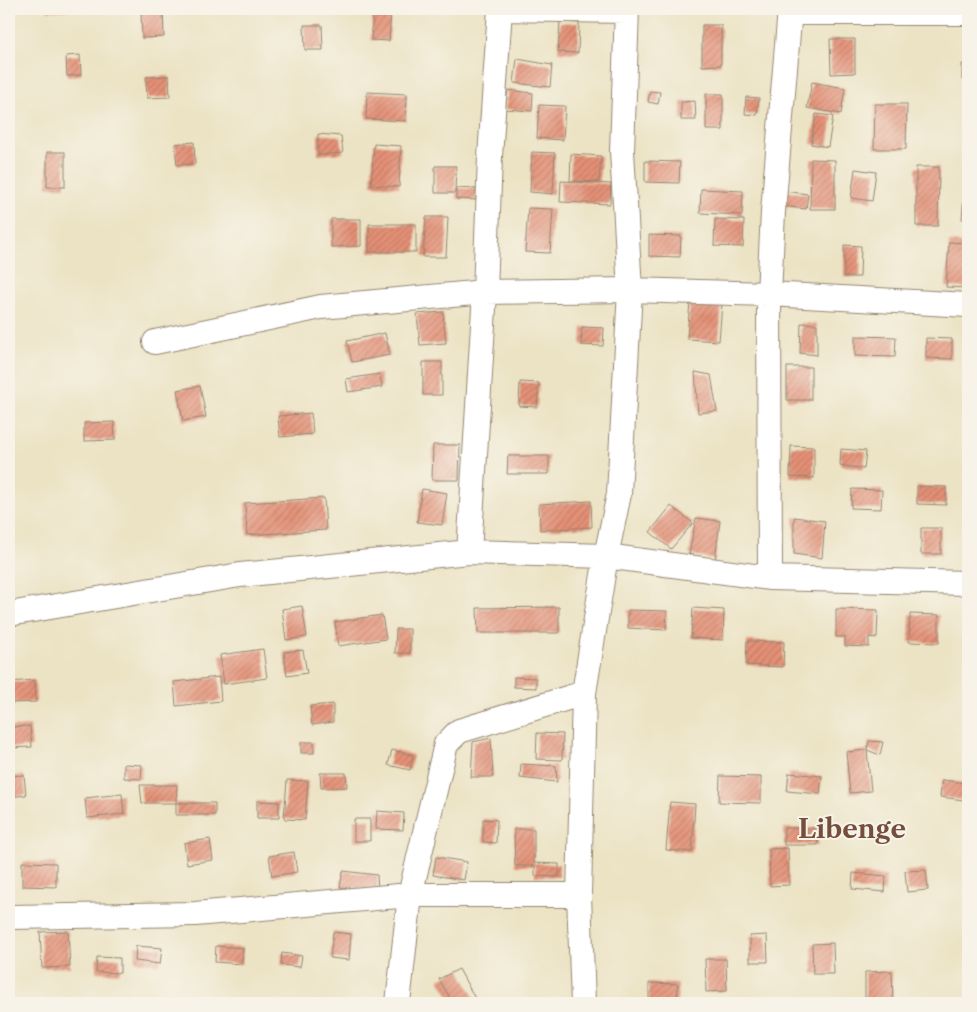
<svg xmlns="http://www.w3.org/2000/svg" width="977" height="1012" font-family="'Libre Caslon Text',serif">
<style>
.building{fill:url(#building-hatch)}
.lines{fill:none;stroke-linecap:round;stroke-linejoin:round}
.minor-casing{stroke:#948671;stroke-width:26}
.minor{stroke:#fff;stroke-width:24}
.labels{text-anchor:middle;stroke-width:4;stroke-linejoin:round;paint-order:stroke}
.town-label{font-size:26px;font-weight:bold;fill:#764e3d;stroke:#f7f3e8}
</style>
<defs>
<pattern id="building-hatch" width="6" height="6" patternUnits="userSpaceOnUse" patternTransform="scale(1.25)"><rect width="6" height="6" fill="#e59177"/><path d="M-1 1l2-2M0 6l6-6M5 7l2-2" fill="none" stroke="#bb7761"/></pattern>
</defs>
<rect width="100%" height="100%" fill="#f7f3e8"/>
<filter id="ink" filterUnits="userSpaceOnUse"><feTurbulence type="fractalNoise" baseFrequency=".02" numOctaves="2"/><feDisplacementMap in="SourceGraphic" scale="10" xChannelSelector="R" yChannelSelector="G"/><feConvolveMatrix kernelMatrix="1 2 1 2 8 2 1 2 1" color-interpolation-filters="sRGB"/></filter>
<filter id="wash" filterUnits="userSpaceOnUse"><feTurbulence type="fractalNoise" baseFrequency=".0096" numOctaves="4" result="noise"/><feDisplacementMap in="SourceGraphic" scale="20" xChannelSelector="R" yChannelSelector="G"/><feGaussianBlur stdDeviation="1.12" result="paint"/><feColorMatrix in="noise" values="0 0 0 0 0 0 0 0 0 0 0 0 0 0 0 0 0 1.4 0 .05"/><feComposite in="paint" operator="in"/></filter>
<g filter="url(#wash)">
<rect width="100%" height="100%" fill="#ece3c4"/>
<g id="blocks">
<path class="building" d="M48,9H70V10L48,11Z
M141,9H163L164,37L142,38Z
M373,9H391L389,41L371,40Z
M560,22L579,23L578,53L558,52Z
M304,25H322L323,50H305Z
M702,25H721V65L702,66Z
M830,39H855V73L831,74Z
M80,55L81,75L67,76L66,56Z
M517,59L552,65L550,87L514,83Z
M962,64H968V80H962Z
M169,76L170,97L147,98L146,77Z
M812,82L845,88L841,114L807,108Z
M508,90L533,93L532,111L505,109Z
M650,91L660,92L658,104L648,102Z
M367,92L407,94L406,121L366,119Z
M706,94H723V130H706Z
M746,97L759,98L757,115L745,114Z
M695,101L696,120H681V102Z
M875,104H907L906,149H874Z
M539,105L565,106L563,140L537,138Z
M966,107H968V142H965Z
M816,114L833,116L828,147L811,144Z
M318,134L341,136L343,153L318,155Z
M194,142L195,164L177,165L175,144Z
M374,144L401,146L399,187L371,185Z
M47,152H65V187H47Z
M532,152L555,153L553,194L530,192Z
M571,154L601,156L599,182L570,181Z
M811,159L835,160V209H810Z
M645,161L680,162L679,183L645,182Z
M435,166H456L455,193H435Z
M916,167H939L938,226H916Z
M966,167H968V220L962,219Z
M855,169L876,172L872,201L851,198Z
M561,181L611,184L610,204L560,202Z
M456,188L476,189V200L456,199Z
M701,189L743,191L742,215L700,213Z
M783,191L808,194L806,209L782,206Z
M528,208L553,209L550,253L525,252Z
M426,217H448L446,257H423Z
M331,219H361V246L331,247Z
M715,219L744,220L743,247L714,246Z
M369,224H416V252H369Z
M967,230H968V288L946,287L949,242L966,243Z
M649,235L681,236L680,257L649,256Z
M844,245L861,246L860,277H844Z
M690,301L722,303L719,341L687,339Z
M443,312L446,343L420,345L417,314Z
M801,323L817,324V355L800,353Z
M582,327L604,328L603,346L581,345Z
M385,333L390,355L352,362L347,341Z
M855,336L896,337L895,357L855,356Z
M926,338L952,339V359L926,358Z
M423,362H442V395H423Z
M787,367H811V400H787Z
M695,372L711,375L717,411L698,413Z
M380,374L382,387L348,392L346,379Z
M520,382L539,383L537,407L519,406Z
M200,386L206,417L183,421L177,390Z
M311,413L313,434L280,437L278,416Z
M114,422L115,440L84,441V423Z
M433,445H460L459,480H432Z
M791,446L814,447V478L790,477Z
M841,449L866,451L864,469L840,465Z
M508,456H549V474H507Z
M917,486L946,487V505L917,504Z
M422,489L447,493L442,525L417,522Z
M852,489L882,490L881,509L851,508Z
M324,498L326,530L247,535L245,503Z
M591,501L592,527L540,530L539,504Z
M671,506L693,523L671,549L650,532Z
M794,517L825,521L822,558L794,554Z
M696,518L720,521L715,560L689,554Z
M921,528H941V554H921Z
M302,606L307,637L286,640L282,609Z
M559,607V633H478L477,608Z
M693,608L724,610L723,640L691,638Z
M836,609L878,610L877,638L869,637V647L845,646V637H836Z
M628,610L667,611L666,630L628,628Z
M966,613H968V656H965Z
M910,614L939,615V643L909,642Z
M382,615L386,639L338,646L335,622Z
M396,629H410V653H395Z
M747,641L784,642L783,667L746,665Z
M263,649L267,678L224,684L220,655Z
M303,650L307,673L287,676L284,652Z
M219,677L221,701L176,706L174,682Z
M514,677L536,678V688L514,687Z
M35,680L36,702L9,703V682Z
M333,704V722L312,725L310,706Z
M30,726L32,747L9,748V727Z
M537,733L563,734L562,760L536,759Z
M491,738L493,777H471L473,742Z
M869,741L883,742L880,755L867,750Z
M301,742H314V753H301Z
M392,750L413,755L410,770L388,765Z
M867,750L871,791L850,793L846,752Z
M124,764L142,765L141,779L124,778Z
M521,764L556,766L557,782L520,778Z
M320,773H346L347,787L321,788Z
M789,773L822,776L820,794L787,791Z
M24,775L26,795L9,797V776Z
M720,776L761,777V803L719,802Z
M287,780L308,781L305,820L284,819Z
M942,780L967,783L964,800L940,797Z
M140,785H177L176,803H215V815H176V803H142Z
M122,794L124,814L87,818L85,798Z
M257,801L279,802V818H257Z
M670,802L695,804L692,852L666,850Z
M377,811L404,813L403,830L376,829Z
M354,819H370V841H354Z
M483,819L497,820L496,843L483,842Z
M784,828H818V845H784Z
M514,829H534V863L559,864V877L535,876V866H515Z
M210,839L213,860L187,864L184,843Z
M788,848L789,885L770,886L769,849Z
M294,852L297,872L272,876L269,856Z
M436,857L467,862L464,880L433,875Z
M22,862L56,863V887L22,886Z
M926,870L928,890L907,892L905,871Z
M343,871L377,875L378,890L340,887Z
M853,873L886,876L885,892L852,889Z
M68,931L70,967L42,968L40,932Z
M333,932L351,934L349,960L330,958Z
M767,935L768,962H750V936Z
M833,943L834,974H813L812,944Z
M136,946L162,948L160,964L135,961Z
M216,946L243,948L242,964L215,962Z
M282,953L302,956L300,967L281,965Z
M97,957L120,958V973L96,972Z
M705,959H726L727,991L706,992Z
M459,969L477,1002L476,1003H453L439,979Z
M892,971L893,1003H865V972Z
M649,983L678,984L677,1003L649,1002Z"/>
</g>
</g>
<g filter="url(#ink)">
<use href="#blocks" fill-opacity="0" stroke="#948671" stroke-width="1"/>
<g class="lines">
<defs>
<path id="minor" d="M500,9L627,11
M790,13H968
M155,342L321,307L485,292L630,290L769,294L968,305
M469,552L485,292L490,157L500,9
M770,578L769,294L773,212L790,9
M9,614L240,575L469,552L606,556L770,578L968,583
M9,917L195,914L410,895H579
M398,1003L410,895L446,744L459,731L584,693
M583,1003L579,895L584,693L606,556L619,494L630,290L622,151L627,9"/>
</defs>
<use href="#minor" class="minor-casing"/>
<use href="#minor" class="minor"/>
</g>
</g>
<g class="labels">
<g class="town-label">
<text x="852" y="838">Libenge</text>
</g>
</g>
<rect width="977" height="1012" fill="none" stroke="#f7f3e8" stroke-width="30"/>
</svg>
